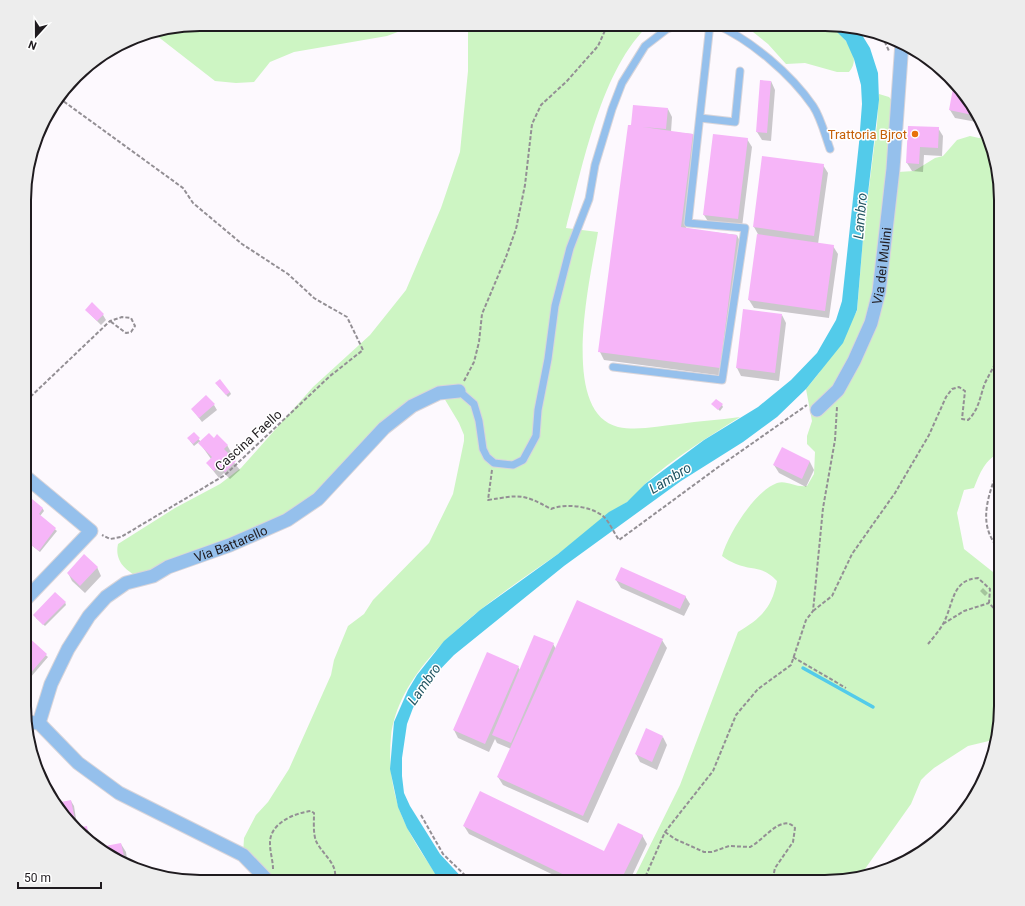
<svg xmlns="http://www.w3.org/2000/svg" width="1025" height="906" font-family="Roboto,sans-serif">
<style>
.green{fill:#cdf5c3}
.water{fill:#53cbea}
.shadow{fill:#0003}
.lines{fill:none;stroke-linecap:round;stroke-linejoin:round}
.stream{stroke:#53cbea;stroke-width:3.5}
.building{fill:#f6b5f8}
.lane-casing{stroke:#d9d5da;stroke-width:9}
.street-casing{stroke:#d9d5da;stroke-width:15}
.path{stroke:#938f94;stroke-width:2;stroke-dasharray:4 2;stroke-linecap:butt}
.lane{stroke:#95c0ec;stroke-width:7}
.street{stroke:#95c0ec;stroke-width:13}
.food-dot{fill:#e8710a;stroke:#fff;stroke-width:1.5}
.labels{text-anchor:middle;stroke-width:3;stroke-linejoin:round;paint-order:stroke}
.food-label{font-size:13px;fill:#c56008;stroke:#fff;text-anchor:end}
.street-label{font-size:13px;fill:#1f1b1f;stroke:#fff}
.water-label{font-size:14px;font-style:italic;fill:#245764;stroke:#fff}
.rim{fill:none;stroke:#1f1b1f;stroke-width:2}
</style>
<rect width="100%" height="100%" fill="#fdf9fe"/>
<path class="green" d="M200,24H408L403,30L387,36L294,52L270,62L254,82L236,83L215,81L152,32Z
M468,24H650C601,68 583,166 566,228L598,232C591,275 558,412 618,427C638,431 659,426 679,424C699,421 719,420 740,417C707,438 673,458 645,484C639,490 634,497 627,502C621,507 613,509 608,514C591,527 575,542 558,554C498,596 400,657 391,737C388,767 393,800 407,827C416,847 430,863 440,882H273L243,855L244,838L256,815L268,802L289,769L331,675L334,660L348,626L364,614L373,600L429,543L453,494L464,441V435L459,423L444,398L412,406L318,499L142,579C127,572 114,562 118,544L175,508L220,484L241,468L313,387L370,335L406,290L441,208L460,152L468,71Z
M743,24H829C841,35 864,55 849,72H837L805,63L786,64L768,44Z
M879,94L889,97L894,103L898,172L914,171L935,158L943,156L957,140L970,136L979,138L988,136L1001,188V452C985,459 980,473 974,488L964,490L957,513L964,549L993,572L1001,576V706L993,740L968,746L934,768L926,775L921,780L911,804L860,876L836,882H632L680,785L738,632C761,618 772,608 777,581C762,565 753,571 736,564C731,562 726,559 722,556C728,534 755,491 777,483C787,480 796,488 807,486L814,474L815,452L807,444V436L812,421L806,389L819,373L857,311L864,227L877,124Z"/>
<path class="water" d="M829,24H837L859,30L870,48L878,73L879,100L864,227L857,310L843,343L806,389L777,417L743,442L681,481L564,566L454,655L430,680L413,708L407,724L402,758V776L404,793L410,806L440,854L466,882H440L407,828L398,807L390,769L394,722L408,690L417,675L444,641L480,610L558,554L609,512L627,502L645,484L704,440L758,407L791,380L817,353L836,320L842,301L859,143L862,104L861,85L854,59L846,41Z"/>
<path class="shadow" d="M771,81L775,90L771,141L762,140L757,132Z
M955,84H958L982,123L955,118L950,110Z
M668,109L672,117L671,132L693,134L697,143L686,229L737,235L741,244L724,376L604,360L600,352L629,126Z
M909,127L938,128L943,136L942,156L924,155L923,172L912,171L907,163Z
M747,139L752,147L742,227L709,223L704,215Z
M763,157L823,165L828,173L818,244L833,246L838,254L829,318L754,308L749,300L759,236L754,227Z
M86,310L103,315L106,320L101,325Z
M782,315L786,323L779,381L741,376L737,368Z
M218,386L230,392L231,394L228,397Z
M713,404L722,405L723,407L720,411Z
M214,405L217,410L202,422L192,409Z
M194,434L201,442L214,439L227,445L232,454L229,456L240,470L230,479L224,473L219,478L207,463L211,459L199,442L194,446L190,441Z
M782,449L810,462L814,470L806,487L779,473L774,465Z
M26,495L43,509L44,511L40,516L57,531L40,552L25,540V533L28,530L25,528Z
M97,567L101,576L85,593L72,581L68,573Z
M616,580L685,596L690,604L684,616L621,588Z
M983,588L988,593L985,596L980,591Z
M65,602L66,605L45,626L36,618Z
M26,637L48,657L30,678L25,673Z
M662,640L667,648L588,823L503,785L498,777L511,749L497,743L495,739L489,752L458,738L454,730L518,667L520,670L553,644L556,649Z
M663,737L667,745L657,770L640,762L636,754Z
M41,778H46L51,786L53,798Z
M71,801L74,806L77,825L72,826L68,822L56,804Z
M464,826L605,853L642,835L647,844L629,882H568L469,834Z
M86,827L89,832L91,840L77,829Z
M121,844L126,852L128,865L122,864L101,847Z"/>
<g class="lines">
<path class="stream" d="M803,668L873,707"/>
</g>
<path class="building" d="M760,80L771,81L767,133L756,132Z
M954,83L957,84L977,116L949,110Z
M633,105L668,108L666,129L643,127L693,134L681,227L737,235L720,368L598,352L628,125H631Z
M908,126L939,127L938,148L920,147L919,164L906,163Z
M713,134L748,138L738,219L703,215Z
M762,156L824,164L814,236L753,227Z
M757,234L834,245L825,311L748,300Z
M92,302L104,314L97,321L85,310Z
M743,309L782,314L775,373L736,368Z
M220,379L230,392L226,395L215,383Z
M206,395L215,404L199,418L191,409Z
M716,399L723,404L718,410L711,404Z
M194,432L200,438L193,444L187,438Z
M209,433L214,438L217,434L228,445L224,449L236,461L225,472L219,466L214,471L206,463L212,457L198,443Z
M782,447L810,461L802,479L773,465Z
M26,494L43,508L39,514L56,528L39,551L25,540L27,529L25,528Z
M84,554L98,567L80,586L67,573Z
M621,567L686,596L680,609L615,580Z
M55,592L66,602L43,625L33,615Z
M577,600L663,639L583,816L497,777Z
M26,635L47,654L28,676L25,673Z
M534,635L554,643L511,743L492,735Z
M487,652L519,666L485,744L453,730Z
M646,728L663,736L652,762L635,754Z
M46,776L49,792L40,778Z
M480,791L604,851L618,823L643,835L620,882H579L463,826Z
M71,800L75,820L67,821L56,803Z
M87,826L89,839L75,828Z
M121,843L126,865L100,847Z"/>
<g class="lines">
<defs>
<path id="lane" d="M715,24C751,40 791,74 813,106C821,118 825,135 830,149
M700,118L735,122L740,71
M613,367L722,380L745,228L688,223L710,24
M459,391L474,404L479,421L483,449L487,457L494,463L513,465L523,460L536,436L538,410L548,359L555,306L570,248L589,199L595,165L612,109L622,83L645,46L667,29L679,24"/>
<g id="street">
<path id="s1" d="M817,410L838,390L854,361L871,323L879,292L893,169L902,42"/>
<path d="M25,600L91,531L26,477"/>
<path d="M25,722L39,723L78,763L119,793L243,855L269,882"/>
<path id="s2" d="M39,723L51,684L68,649L89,616L106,597L126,583L153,576L168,567L230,545L287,520L318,499L384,428L412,406L439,393L459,391"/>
</g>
</defs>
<use href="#lane" class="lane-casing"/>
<use href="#street" class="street-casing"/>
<path class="path" d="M882,36L889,51
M59,98L183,188L193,203L242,244L288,274L314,298L347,317L363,350L330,376L225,475L121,537L110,539L102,535
M464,381L474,362L479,342L482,314L506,257L516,229L525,185L532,124L541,105L567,81L598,46L608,24
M26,401L110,321L122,317L131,318L135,326L131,332L126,333L110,321
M1001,461C990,492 974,524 1001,551
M492,470L488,500C520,495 522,493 551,509C566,503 590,506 603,516C609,521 614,533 619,540L717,468L807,405
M813,611L832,596L852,554L895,493L929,435L946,397L952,389L959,387L965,391L962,419L968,420C979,410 980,396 985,383C990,373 995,364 1001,355
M943,624L964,611L989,603
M928,644C933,638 939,631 943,624C954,604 951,580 978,578L990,589L989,603L1001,616
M793,657L846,688
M421,815L443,854L472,882
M665,832L675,839L704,852H712L729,846L750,847C762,842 782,812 795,828L793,842L775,868L772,882
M273,869C273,861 270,852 270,844C269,823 295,813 311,811L314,813C314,822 313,833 316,841C322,854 337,863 335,877
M643,882L665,832L713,771L736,715L758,689L791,665L806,620L813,611L823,508L835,440L837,407"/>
<use href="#lane" class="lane"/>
<use href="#street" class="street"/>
</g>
<circle class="food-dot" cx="915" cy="134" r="4"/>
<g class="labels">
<g class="food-label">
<text x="907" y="139">Trattoria Bjrot</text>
</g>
<g class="street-label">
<text dy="5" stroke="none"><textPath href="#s1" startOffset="162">Via dei Mulini</textPath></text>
<text transform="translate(248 440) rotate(-42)" y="5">Cascina Faello</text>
<text dy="5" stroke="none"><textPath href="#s2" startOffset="281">Via Battarello</textPath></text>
</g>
<g class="water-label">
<text transform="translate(860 216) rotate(-85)" y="5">Lambro</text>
<text transform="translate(670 478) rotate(-31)" y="5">Lambro</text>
<text transform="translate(424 684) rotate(-55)" y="5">Lambro</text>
</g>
</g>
<path d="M0 0H1025V906H0ZM200 31H825A169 169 0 0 1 994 200V706A169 169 0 0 1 825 875H200A169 169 0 0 1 31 706V200A169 169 0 0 1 200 31Z" fill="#ededed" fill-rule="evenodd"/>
<path class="rim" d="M200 31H825A169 169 0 0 1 994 200V706A169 169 0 0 1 825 875H200A169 169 0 0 1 31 706V200A169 169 0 0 1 200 31Z"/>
<g transform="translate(36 36) rotate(201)" stroke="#ffffff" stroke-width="3" paint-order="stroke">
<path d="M0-3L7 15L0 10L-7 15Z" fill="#1f1b1f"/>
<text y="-6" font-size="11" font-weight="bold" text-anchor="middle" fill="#1f1b1f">N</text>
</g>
<path d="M18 882v6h83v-6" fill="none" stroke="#1f1b1f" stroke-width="2"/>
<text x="24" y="882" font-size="12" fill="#1f1b1f" stroke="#ffffff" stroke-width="3" paint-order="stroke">50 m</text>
</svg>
